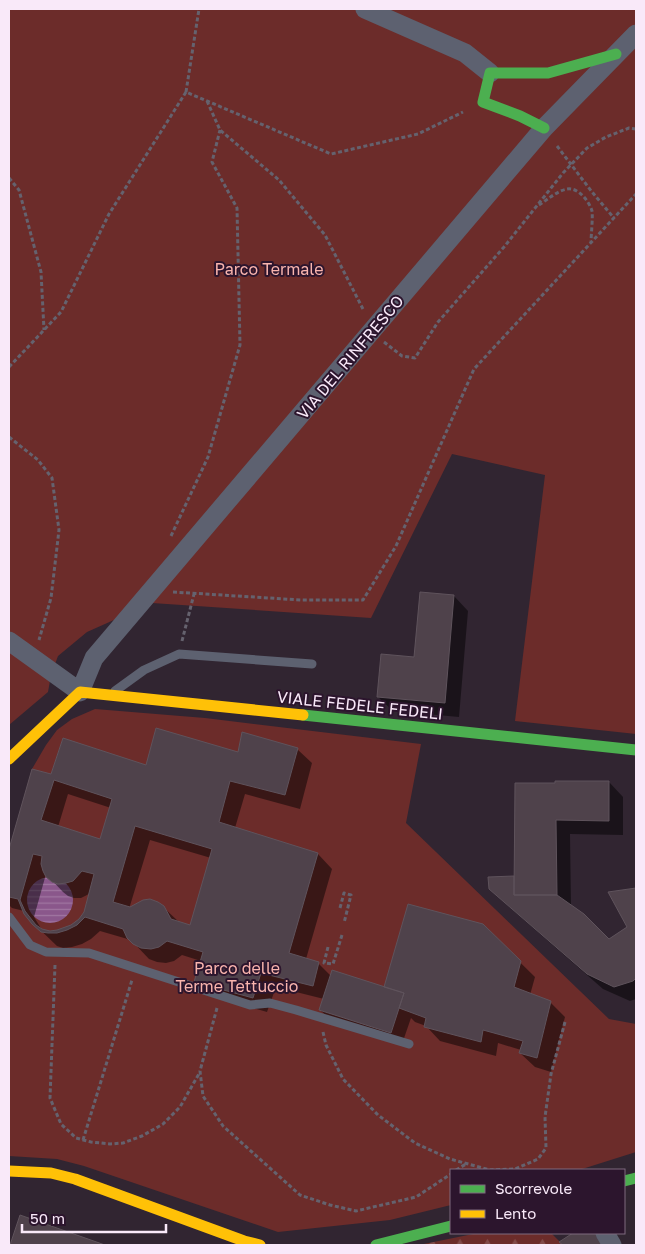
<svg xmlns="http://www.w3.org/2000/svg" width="645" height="1254" font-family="'Golos Text',sans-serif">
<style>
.green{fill:#6c2c2a}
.forest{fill:url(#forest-firs)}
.water{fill:url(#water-rules)}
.shadow{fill:#0007;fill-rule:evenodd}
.building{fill:#4f424b;stroke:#5f535c;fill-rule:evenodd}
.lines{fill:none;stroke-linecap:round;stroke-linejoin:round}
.path{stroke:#65626e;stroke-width:3;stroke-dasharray:4 2.5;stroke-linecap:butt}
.lane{stroke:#5d6170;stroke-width:9}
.street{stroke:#5d6170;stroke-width:19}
.fast{stroke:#4caf50;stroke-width:11}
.slow{stroke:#ffc107;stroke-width:11}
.labels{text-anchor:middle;stroke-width:4;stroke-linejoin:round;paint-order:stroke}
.park-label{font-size:16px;fill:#fab5ae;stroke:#2c152d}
.street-label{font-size:16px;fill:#f9e9f9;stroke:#2c152d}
</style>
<defs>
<pattern id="forest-firs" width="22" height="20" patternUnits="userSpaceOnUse" patternTransform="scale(1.25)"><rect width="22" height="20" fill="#6c2c2a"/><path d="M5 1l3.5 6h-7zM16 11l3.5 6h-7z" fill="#824b4a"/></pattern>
<pattern id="water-rules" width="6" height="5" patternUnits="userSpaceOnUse" patternTransform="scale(1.25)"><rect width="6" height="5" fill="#8a578b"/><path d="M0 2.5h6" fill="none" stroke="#a177a2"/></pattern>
</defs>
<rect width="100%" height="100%" fill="#312531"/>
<path class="green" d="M9,9H636V734L515,721L545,475L452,454L371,618L152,603L87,632L58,656L51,675L48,692L9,725Z
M95,709L205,718L421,744L406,823L609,1019L636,1024V1152L579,1170H451V1205L390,1220L278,1232L84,1166L57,1159L9,1156V852L32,769L46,745L57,730L72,719Z"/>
<path class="forest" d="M478,1233H551L563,1245H419Z"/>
<path class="water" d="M27 900a23 23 0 1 1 46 0a23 23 0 1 1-46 0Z"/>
<path class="shadow" d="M454,596L468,611L459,717L393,711L378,697L415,658Z
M297,749L312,763L300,809L245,794L235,828L318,854L332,869L306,959L318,963L331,976L388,990L482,925L535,977L530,995L550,1002L565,1017L551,1072L535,1067L520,1053L521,1050L498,1043L496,1056L440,1041L426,1026L415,1022L411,1018L402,1044L332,1021L320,1010L324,999L276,987L267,1012L210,996L195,982L201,961L182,955L174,961L166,963L157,962L149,959L131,940L100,931L91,939L82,944L72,947L63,948L57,946L31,921L24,911L12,908L9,905V853L33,770L52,776L147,766L239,753ZM68,794L111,808L100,840L58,827ZM150,840L211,858L191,926L179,922L163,907L129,909ZM46,874L63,892L68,896L74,898H81L87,895L91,892L85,912L80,920L72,926L57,931L50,932L42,930L34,917Z
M609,782L623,797V835L570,834L571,906L609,941L628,928L610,893L636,890V999L630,1001L603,989L505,903L490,889V878L516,877V784Z
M21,1217L101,1245H11Z
M575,1233H602L610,1245H565L561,1242Z"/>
<path class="building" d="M420,592L454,595L445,703L377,697L381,654L414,657Z
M156,728L238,752L242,732L298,748L285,795L230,781L219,822L318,853L289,953L319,962L313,986L261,973L253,998L194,982L203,952L167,941L159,947L151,949L141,948L133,944L127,938L123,929L85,917L77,925L67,930L57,933H48L41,932L32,924L24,914L18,899L9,897V849L32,769L51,774L63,738L146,765ZM54,780L112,799L100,839L41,820ZM135,826L212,849L190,925L171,919L164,906L158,902L150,899L143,900L130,907L113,902ZM33,854L42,856L41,864L43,871L46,877L52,882L58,884L66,883L73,881L82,871L94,874L84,912L79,919L71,925L57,930L50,931L42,929L36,925L25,911L20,900Z
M555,781H609V821L556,820L557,895H514L515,783H555Z
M514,876V895H557L584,914L609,939L627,927L608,892L636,888V978L633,981L614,987L587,974L489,889L488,877Z
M408,904L483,924L521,961L514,987L551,1001L537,1058L519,1053L523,1041L483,1030L481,1042L424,1027L426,1018L399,1008L404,993L384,987Z
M332,970L404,993L391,1033L319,1010Z
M20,1215L105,1245H10Z
M573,1233H599L606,1245H563L559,1242Z"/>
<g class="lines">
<path class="path" d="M186,92L199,9
M207,101L220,130L279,180L325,235L364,311
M557,146L592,192L614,218
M9,178L19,190L41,272L44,330
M539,205C547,200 557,191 567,189C578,187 589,201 592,211C593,218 591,235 591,243
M384,342L402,356L415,358L438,322L504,247L563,173L587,148L606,137L629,128L636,129
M9,367L61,312L109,214L186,92L331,154L418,134L463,112
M9,437L38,460L52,478L59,530L51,598L39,640
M171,536L208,457L240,345L237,208L212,162L220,130
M173,592L301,600H363L396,546L474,369L636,194
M182,641L194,594
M340,908L344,893L351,895L344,923
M328,947L324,963L333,964L342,935
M55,965L50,1098L61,1124L76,1138L91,1142L110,1144L123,1143L142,1136L163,1124L180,1107L200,1072
M217,1008L200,1071L203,1096L223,1126L300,1195L330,1205L356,1211L416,1197L451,1174
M323,1032L326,1045L343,1079L378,1115L415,1143L450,1159L490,1170L515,1169L538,1159L546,1148L545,1117L551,1074L565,1022
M83,1140L132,980
M456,1170L466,1164"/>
<path class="lane" d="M115,691L144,670L179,654L312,664
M9,917L30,945L46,952L89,953L250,1005L270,1003L296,1010L409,1044"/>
<path class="street" d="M365,9L465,53L490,73
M9,641L80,692L94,658L544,128L636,34
M605,1233L612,1245"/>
<path class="fast" d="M544,128L520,116L483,102L490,73H548L616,54
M303,715L636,750
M624,1181L636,1178
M376,1245L451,1226"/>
<path class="slow" d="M9,759L80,692L303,715
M9,1171L51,1173L75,1179L244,1241L260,1245"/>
</g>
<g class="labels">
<g class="park-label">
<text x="269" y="275">Parco Termale</text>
<text x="237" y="974">Parco delle<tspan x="237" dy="18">Terme Tettuccio</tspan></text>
</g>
<g class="street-label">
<text transform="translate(350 357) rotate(-50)" y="6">VIA DEL RINFRESCO</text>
<text transform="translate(360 705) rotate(6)" y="6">VIALE FEDELE FEDELI</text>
</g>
</g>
<rect width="645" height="1254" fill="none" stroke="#f9e9f9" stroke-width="20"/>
<rect x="450" y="1169" width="175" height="65" fill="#2c152d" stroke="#7e6a7f"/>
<rect x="460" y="1185" width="25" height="8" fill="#4caf50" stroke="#7e6a7f"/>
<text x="495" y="1194" font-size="15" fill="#f9e9f9">Scorrevole</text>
<rect x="460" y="1210" width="25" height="8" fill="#ffc107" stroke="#7e6a7f"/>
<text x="495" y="1219" font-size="15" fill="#f9e9f9">Lento</text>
<path d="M22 1224v8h144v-8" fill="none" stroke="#f9e9f9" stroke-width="2.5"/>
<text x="30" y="1224" font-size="15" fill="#f9e9f9" stroke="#2c152d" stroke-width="4" paint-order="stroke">50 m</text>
</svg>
